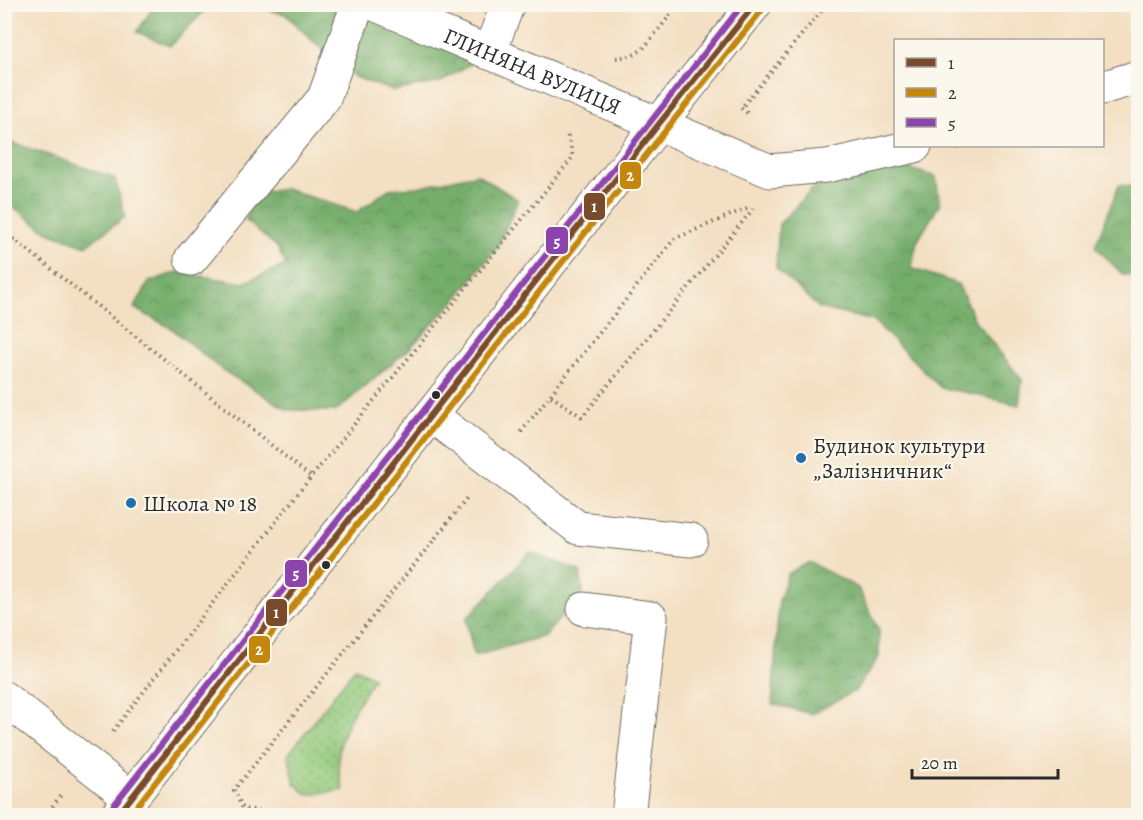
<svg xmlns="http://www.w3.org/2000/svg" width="1143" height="820" font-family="Alegreya,serif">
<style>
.grass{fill:url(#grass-dots);stroke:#5e7a53;stroke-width:1.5}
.forest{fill:url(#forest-crowns);stroke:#506c4b;stroke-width:1.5}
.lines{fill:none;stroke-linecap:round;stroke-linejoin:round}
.minor-casing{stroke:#716a60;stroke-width:35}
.major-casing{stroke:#716a60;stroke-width:35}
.path{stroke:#716a60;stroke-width:4;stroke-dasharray:1.5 4.5;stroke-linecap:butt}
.minor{stroke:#fff;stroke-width:33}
.major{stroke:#fff;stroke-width:33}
.bus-1-casing{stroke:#fbf7ec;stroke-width:10}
.bus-2-casing{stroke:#fbf7ec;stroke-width:10}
.bus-3-casing{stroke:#fbf7ec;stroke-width:10}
.bus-1{stroke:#7a4b2a;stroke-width:6}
.bus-2{stroke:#c4870b;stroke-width:6}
.bus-3{stroke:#8e44ad;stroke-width:6}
.bus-dot{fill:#2b2b2b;stroke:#fbf7ec;stroke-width:2}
.poi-dot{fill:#1f6fb2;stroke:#fbf7ec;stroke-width:2}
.labels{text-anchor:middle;stroke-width:4.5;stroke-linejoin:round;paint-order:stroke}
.street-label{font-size:22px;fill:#2b2b2b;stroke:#fbf7ec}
.poi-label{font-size:22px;fill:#2b2b2b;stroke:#fbf7ec;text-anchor:start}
.line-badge{stroke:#fbf7ec;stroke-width:2}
.badge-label{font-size:16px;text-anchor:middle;font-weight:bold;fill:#fff}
</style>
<defs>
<pattern id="grass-dots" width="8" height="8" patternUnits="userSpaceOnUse" patternTransform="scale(1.5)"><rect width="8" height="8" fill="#92c97b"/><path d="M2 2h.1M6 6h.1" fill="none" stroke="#77a365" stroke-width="1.8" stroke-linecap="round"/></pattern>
<pattern id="forest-crowns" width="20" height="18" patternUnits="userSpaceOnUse" patternTransform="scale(1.5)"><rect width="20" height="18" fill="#75ad6b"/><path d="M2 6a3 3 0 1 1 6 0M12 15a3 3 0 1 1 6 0" fill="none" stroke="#608d58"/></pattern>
</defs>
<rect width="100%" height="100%" fill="#fbf7ec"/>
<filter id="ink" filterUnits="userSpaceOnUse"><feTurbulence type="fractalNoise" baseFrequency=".0167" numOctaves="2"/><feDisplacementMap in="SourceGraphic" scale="12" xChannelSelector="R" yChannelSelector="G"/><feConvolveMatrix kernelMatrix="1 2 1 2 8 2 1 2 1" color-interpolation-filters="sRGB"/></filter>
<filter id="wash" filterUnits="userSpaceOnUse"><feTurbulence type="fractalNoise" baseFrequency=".008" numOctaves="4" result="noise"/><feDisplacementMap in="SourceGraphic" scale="24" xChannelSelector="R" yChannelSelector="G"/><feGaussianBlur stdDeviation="1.35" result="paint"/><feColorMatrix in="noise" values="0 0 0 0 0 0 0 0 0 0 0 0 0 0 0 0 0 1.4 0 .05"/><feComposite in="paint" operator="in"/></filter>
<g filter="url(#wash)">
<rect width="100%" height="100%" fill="#f3dfc2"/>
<path class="grass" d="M355,668L374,677C352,714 327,746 344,790L308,795L295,784L288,755Z"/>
<path class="forest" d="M155,5V4L210,5L170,46L137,32Z
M246,5H397L478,59L441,82L393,91L355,77L317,45L285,14Z
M5,140L115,178L125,217L86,246L46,231L12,206H5Z
M892,163L936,177L940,203L917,242L911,268L958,284L975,321L1022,380L1019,405L964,392L941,388L874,321L819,308L776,268L779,224L822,179Z
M477,174L518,200L498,246L455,300L409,349L336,411L288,410L222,370L171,328L134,308L149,282L177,272L243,283L286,265L277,247L246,221L251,193L286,189L357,212L389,189L417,187Z
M1119,185L1138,187V275H1123L1095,246Z
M530,552L580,571L583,591L545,636L474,656L466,619Z
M809,562L858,588L879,630V657L855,691L812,714L772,704L779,601L788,574Z"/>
</g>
<g filter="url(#ink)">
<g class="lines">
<defs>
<g id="minor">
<path id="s1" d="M374,4L770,171L827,166L915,146"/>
<path d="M489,53L508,4"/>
<path d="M1102,88L1138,77"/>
<path d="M191,259L324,98L358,4"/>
<path d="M431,415L578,528L691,540"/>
<path d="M584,609L651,618L628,816"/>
<path d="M4,698L131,798"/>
</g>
<path id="major" d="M117,816L658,125L755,4"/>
</defs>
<use href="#minor" class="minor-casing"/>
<use href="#major" class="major-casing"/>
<path class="path" d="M616,58L632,56L643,49L679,4
M747,113L741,108L827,4
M956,148L967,146
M4,231L311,477
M551,396L582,417L753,209
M521,432L674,239L747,208
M113,731L303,487L573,157L567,133
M45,816L61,795
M319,816L243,809L234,790L469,496
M700,816L701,807"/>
<use href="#minor" class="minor"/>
<use href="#major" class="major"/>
<defs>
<path id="bus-1" d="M117,816L658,125L755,4"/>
<path id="bus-2" d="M129,816L665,131L762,10"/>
<path id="bus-3" d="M110,810L743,4"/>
</defs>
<use href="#bus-1" class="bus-1-casing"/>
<use href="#bus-2" class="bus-2-casing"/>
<use href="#bus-3" class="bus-3-casing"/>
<use href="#bus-1" class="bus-1"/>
<use href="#bus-2" class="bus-2"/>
<use href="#bus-3" class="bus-3"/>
</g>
</g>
<g class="bus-dot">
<circle cx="436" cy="395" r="5"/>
<circle cx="326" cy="565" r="5"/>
</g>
<g class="poi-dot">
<circle cx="801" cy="458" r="6"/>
<circle cx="131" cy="503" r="6"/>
</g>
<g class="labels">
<g class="street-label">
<text dy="8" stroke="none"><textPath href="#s1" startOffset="172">ГЛИНЯНА ВУЛИЦЯ</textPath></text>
</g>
<g class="poi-label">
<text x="813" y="453">Будинок культури<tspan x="813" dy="25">„Залізничник“</tspan></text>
<text x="143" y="511">Школа № 18</text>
</g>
</g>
<g class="line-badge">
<rect x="619" y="161" width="23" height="29" rx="6" fill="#c4870b"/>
<rect x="583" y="192" width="23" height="29" rx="6" fill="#7a4b2a"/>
<rect x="545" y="226" width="24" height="29" rx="6" fill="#8e44ad"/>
<rect x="284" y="559" width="24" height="29" rx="6" fill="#8e44ad"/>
<rect x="265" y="598" width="23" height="29" rx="6" fill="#7a4b2a"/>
<rect x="248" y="635" width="23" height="29" rx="6" fill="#c4870b"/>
</g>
<g class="badge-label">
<text x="630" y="181">2</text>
<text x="594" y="212">1</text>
<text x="557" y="247">5</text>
<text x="296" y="579">5</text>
<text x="276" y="618">1</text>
<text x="259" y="655">2</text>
</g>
<rect width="1143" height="820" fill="none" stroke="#fbf7ec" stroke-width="24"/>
<rect x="894" y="39" width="210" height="108" fill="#fbf7ec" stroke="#a8a59f" stroke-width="1.5"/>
<rect x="906" y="58" width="30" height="9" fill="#7a4b2a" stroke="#a8a59f" stroke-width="1.5"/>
<text x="948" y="69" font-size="18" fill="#2b2b2b">1</text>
<rect x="906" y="88" width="30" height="9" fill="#c4870b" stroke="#a8a59f" stroke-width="1.5"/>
<text x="948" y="99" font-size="18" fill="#2b2b2b">2</text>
<rect x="906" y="118" width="30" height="9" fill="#8e44ad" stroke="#a8a59f" stroke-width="1.5"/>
<text x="948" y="129" font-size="18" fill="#2b2b2b">5</text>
<path d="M912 769v9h146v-9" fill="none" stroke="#2b2b2b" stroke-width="3"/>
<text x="921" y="769" font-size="18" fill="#2b2b2b" stroke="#fbf7ec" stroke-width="4.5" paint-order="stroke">20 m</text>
</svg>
